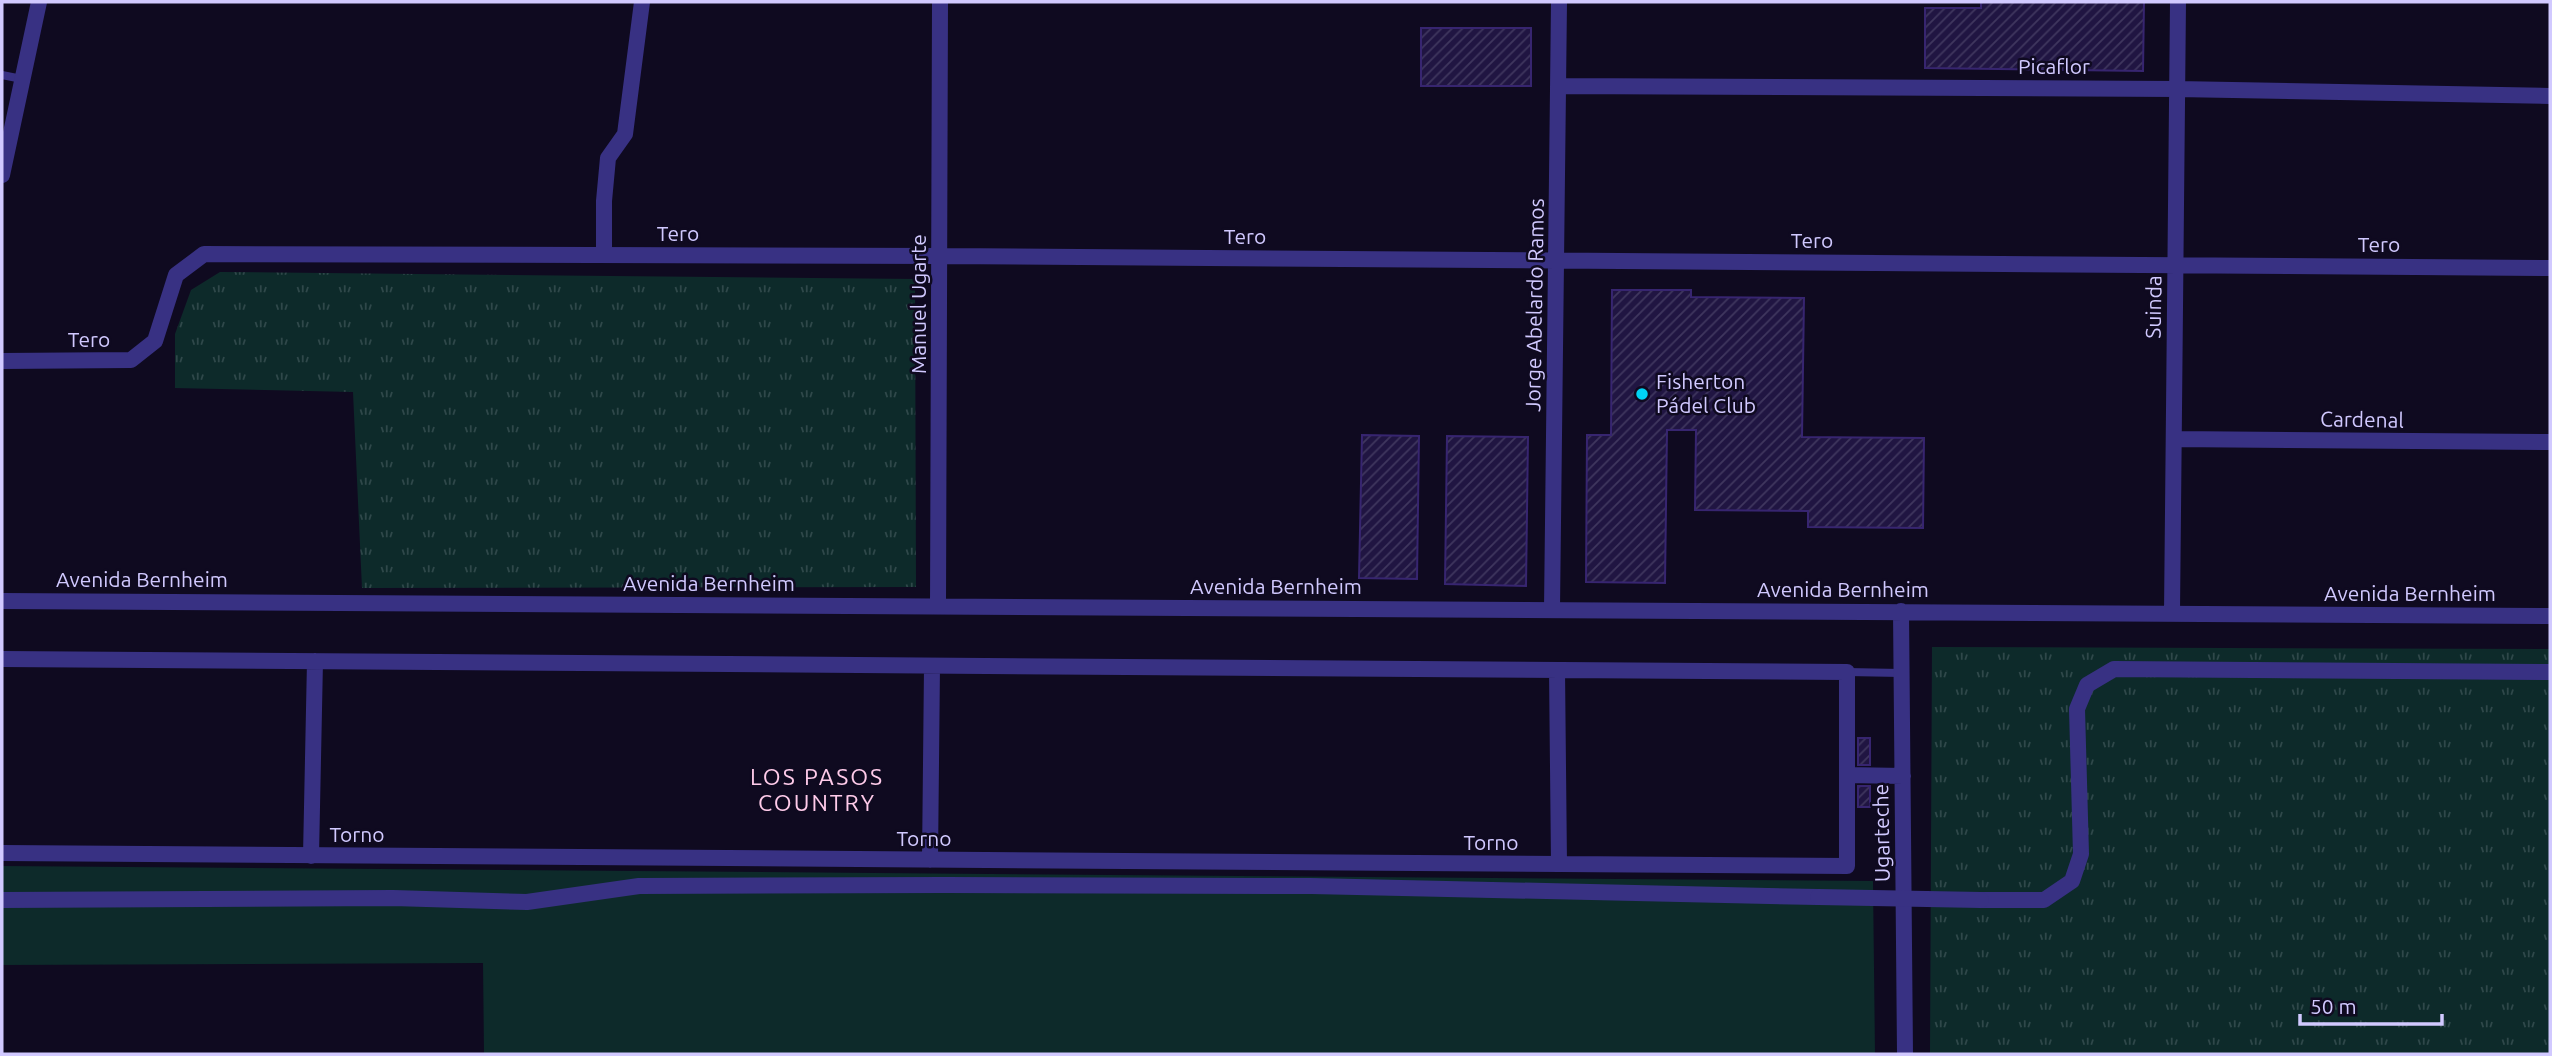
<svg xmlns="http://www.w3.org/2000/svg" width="2552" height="1056" font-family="Ubuntu,sans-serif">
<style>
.grass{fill:url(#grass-tufts)}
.garden{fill:#0d2a2a}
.building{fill:url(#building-hatch);stroke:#372570;stroke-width:2}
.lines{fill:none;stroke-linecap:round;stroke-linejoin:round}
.service{stroke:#383183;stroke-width:8}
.minor{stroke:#383183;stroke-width:16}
.minor-bridge{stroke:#383183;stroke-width:16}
.poi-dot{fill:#00d2f4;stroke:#0f0a20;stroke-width:2.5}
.labels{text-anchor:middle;stroke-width:5;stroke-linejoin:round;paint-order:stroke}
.street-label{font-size:21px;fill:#d1c9ff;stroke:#0f0a20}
.poi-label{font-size:21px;fill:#d1c9ff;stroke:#0f0a20;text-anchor:start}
.neighbourhood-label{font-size:23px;letter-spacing:2px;fill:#ffcbea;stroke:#0f0a20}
</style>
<defs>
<pattern id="grass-tufts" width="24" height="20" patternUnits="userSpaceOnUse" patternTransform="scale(1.75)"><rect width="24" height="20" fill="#0d2a2a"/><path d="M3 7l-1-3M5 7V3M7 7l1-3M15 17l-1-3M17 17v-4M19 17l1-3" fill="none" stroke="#2f484a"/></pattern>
<pattern id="building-hatch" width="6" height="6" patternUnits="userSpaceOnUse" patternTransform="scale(1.75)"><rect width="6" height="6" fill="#201542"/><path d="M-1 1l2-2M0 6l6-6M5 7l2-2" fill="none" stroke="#3f365e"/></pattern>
</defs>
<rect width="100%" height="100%" fill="#0f0a20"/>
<path class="grass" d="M220,272L915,279L916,587L362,588L353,392L175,388V334L191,290Z
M1932,647L2550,649V1054H1930Z"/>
<path class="garden" d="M2,866L1873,881L1875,1054H484L483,963L2,965Z"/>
<path class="building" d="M1981,2H2144L2143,71L1925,68V8H1981Z
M1421,28H1531V86H1421Z
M1612,290H1691V297L1804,298L1802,437L1924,438L1923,528L1808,527V511L1695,510L1696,430H1667L1665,583L1586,582L1587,435H1611Z
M1362,435L1419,436L1417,579L1359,578Z
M1447,436L1528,437L1526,586L1445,584Z
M1858,738H1870V765H1858Z
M1858,786H1870V807H1858Z"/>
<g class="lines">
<path class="service" d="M2,75L22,79
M1847,672L1901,673"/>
<path class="minor" d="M1558,86L2177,89L2550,96
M2,175L39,2
M604,255V201L608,158L625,134L642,2
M2,361L131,360L155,341L176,275L204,254L941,256L2550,268
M2174,439L2550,442
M2,601L2550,616
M938,606L940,2
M1552,609L1559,2
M1901,611L1905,1054
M2172,613L2178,2
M2,659L1847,672V866L2,853
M1557,670L1559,864
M1847,775L1903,776
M311,856L315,661
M930,860L932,666
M2,900L393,898L527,902L639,886L945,885L1311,886L1818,897
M1981,900H2044L2072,881L2081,854L2077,709L2087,685L2114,669L2550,672"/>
<path class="minor-bridge" d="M1818,897L1981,900"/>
</g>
<circle class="poi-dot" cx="1642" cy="394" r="7"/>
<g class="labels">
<g class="street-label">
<text x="2054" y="74">Picaflor</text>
<text x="678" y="241">Tero</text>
<text x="1245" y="244">Tero</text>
<text x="1812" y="248">Tero</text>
<text x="2379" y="252">Tero</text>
<text transform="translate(919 304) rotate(-90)" y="7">Manuel Ugarte</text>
<text transform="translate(1535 305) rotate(-89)" y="7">Jorge Abelardo Ramos</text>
<text transform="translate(2154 307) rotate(-89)" y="7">Suinda</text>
<text x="89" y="347">Tero</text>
<text transform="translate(2362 420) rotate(1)" y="7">Cardenal</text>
<text x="142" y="587">Avenida Bernheim</text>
<text x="709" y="591">Avenida Bernheim</text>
<text x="1276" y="594">Avenida Bernheim</text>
<text x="1843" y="597">Avenida Bernheim</text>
<text x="2410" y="601">Avenida Bernheim</text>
<text transform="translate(1882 833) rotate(-91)" y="7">Ugarteche</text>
<text x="357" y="842">Torno</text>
<text x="924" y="846">Torno</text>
<text x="1491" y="850">Torno</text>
</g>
<g class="poi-label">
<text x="1656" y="389">Fisherton<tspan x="1656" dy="24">Pádel Club</tspan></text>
</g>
<g class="neighbourhood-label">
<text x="817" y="785">LOS PASOS<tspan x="817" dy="26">COUNTRY</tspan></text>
</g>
</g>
<rect width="2552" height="1056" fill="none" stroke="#d1c9ff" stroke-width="7"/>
<path d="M2300 1014v10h142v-10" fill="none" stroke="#d1c9ff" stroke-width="3.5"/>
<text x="2310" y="1014" font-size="21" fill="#d1c9ff" stroke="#0f0a20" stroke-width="5" paint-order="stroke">50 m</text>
</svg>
